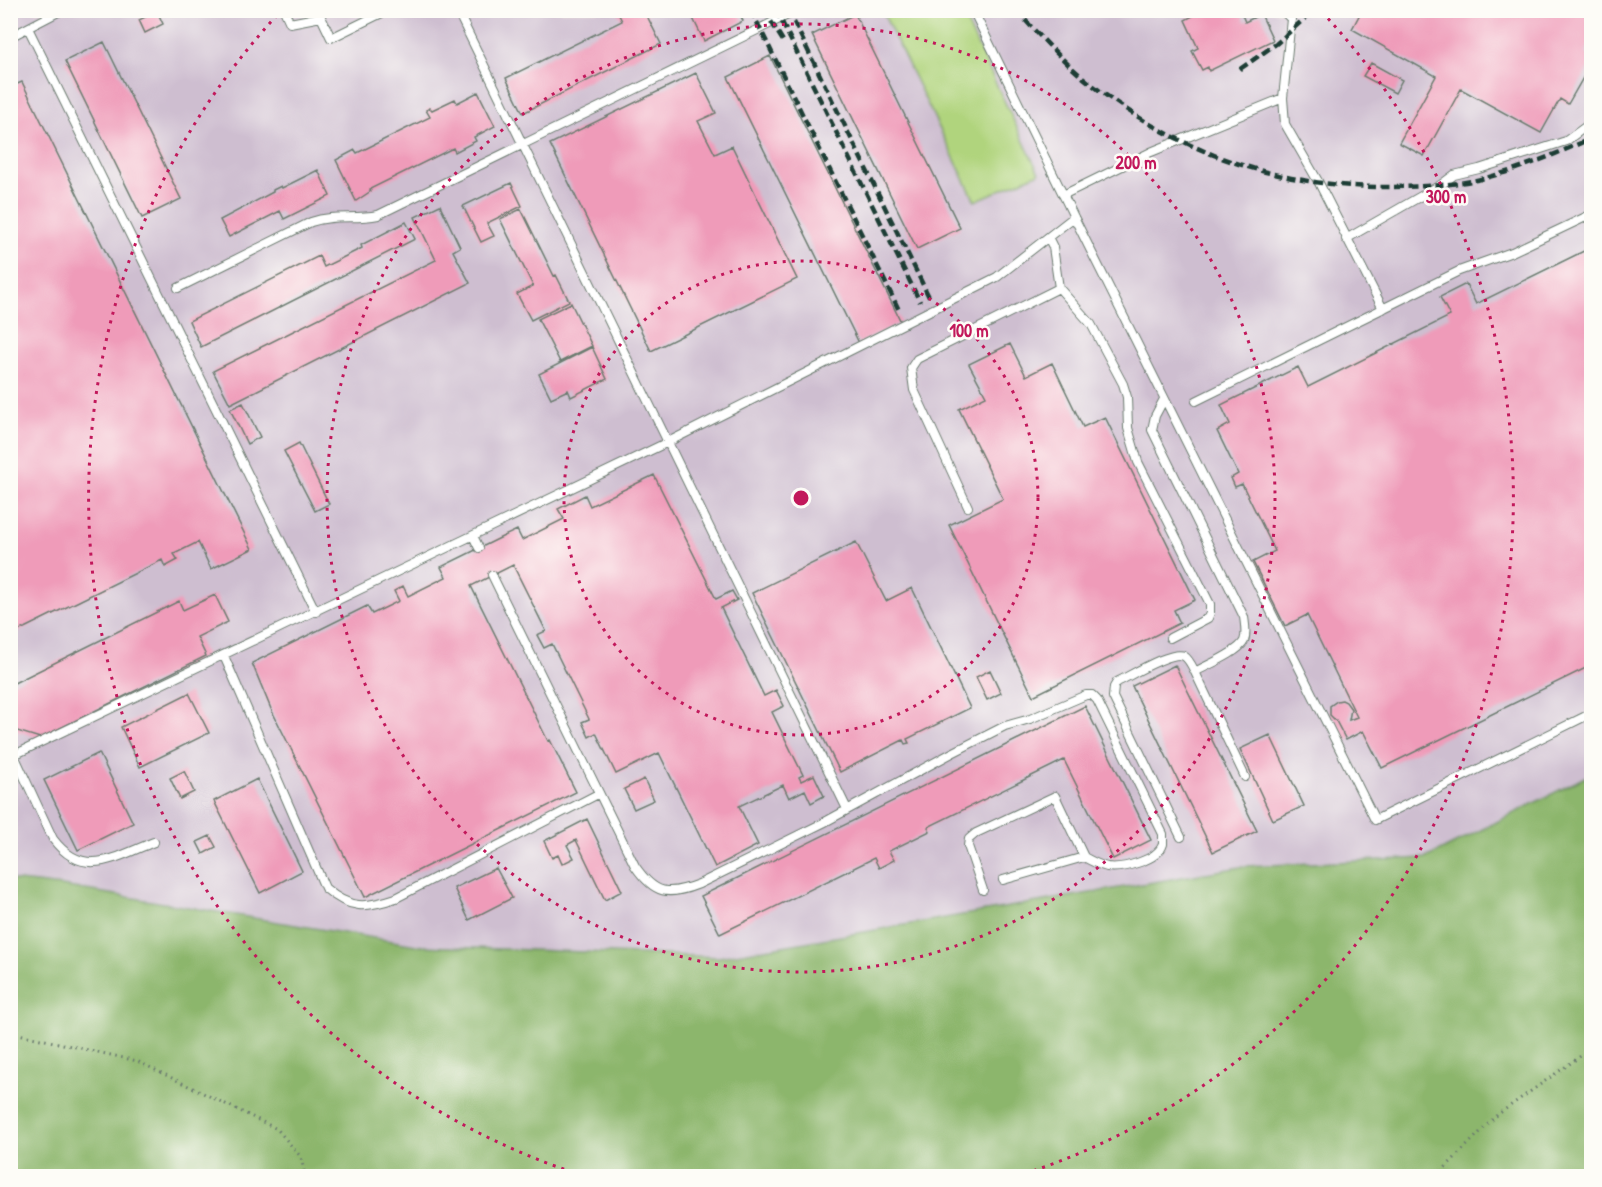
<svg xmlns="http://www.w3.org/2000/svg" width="1602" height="1187" font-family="'Patrick Hand',sans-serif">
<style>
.industrial{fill:#cebed0}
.green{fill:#b0d47d;stroke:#688858;stroke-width:1.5}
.forest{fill:#8cb66c;stroke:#567a50;stroke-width:1.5}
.building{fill:#ef9bb9}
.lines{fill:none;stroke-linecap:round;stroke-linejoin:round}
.lane-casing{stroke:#6b7b6f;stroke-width:10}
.path{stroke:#6b7b6f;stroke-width:3;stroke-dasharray:1.5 4.5;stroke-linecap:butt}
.lane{stroke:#fff;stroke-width:8}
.rail{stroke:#1f3d34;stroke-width:4.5;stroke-dasharray:9 4.5;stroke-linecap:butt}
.ring{fill:none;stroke:#c2185b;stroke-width:3;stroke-dasharray:3 6}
.centre{fill:#c2185b;stroke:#fdfcf7;stroke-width:3}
.ring-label{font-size:18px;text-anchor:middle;font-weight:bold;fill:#c2185b;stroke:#fdfcf7;stroke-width:5;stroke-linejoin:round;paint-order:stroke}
</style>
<rect width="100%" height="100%" fill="#fdfcf7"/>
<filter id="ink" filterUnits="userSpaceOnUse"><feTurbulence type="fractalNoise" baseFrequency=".0167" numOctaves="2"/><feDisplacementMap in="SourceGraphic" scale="12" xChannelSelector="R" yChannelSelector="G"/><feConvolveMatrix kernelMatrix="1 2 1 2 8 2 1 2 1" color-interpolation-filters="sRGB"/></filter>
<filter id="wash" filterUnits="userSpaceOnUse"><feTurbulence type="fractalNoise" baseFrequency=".008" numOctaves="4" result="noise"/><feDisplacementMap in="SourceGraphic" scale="24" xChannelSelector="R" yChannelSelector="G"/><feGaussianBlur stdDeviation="1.35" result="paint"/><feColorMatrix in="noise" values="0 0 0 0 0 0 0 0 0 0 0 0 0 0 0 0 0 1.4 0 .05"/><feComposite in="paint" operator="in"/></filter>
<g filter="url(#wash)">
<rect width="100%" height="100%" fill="#f7eedc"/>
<path class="industrial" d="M11,11H1591V774L1426,858L1246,866L719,957L422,946L62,886L11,880Z"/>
<path class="green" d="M882,11H961L1039,173L975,201Z"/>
<path class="forest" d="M1591,774V1176H11V880L62,886L422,946L719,957L1246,866L1426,858Z"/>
<g id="blocks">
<path class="building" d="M623,10H644L661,44L523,113L506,78L622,21L618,13Z
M689,10H738L743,21L704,41Z
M1204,10H1240L1245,22L1261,14L1273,40L1209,71L1208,67L1202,70L1192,51L1198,48L1185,20Z
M1362,10H1592V41L1585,53L1592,57V62L1568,104L1560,99L1541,133L1461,89L1424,156L1399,143L1436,76L1352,29Z
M157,11L163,24L145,33L139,20Z
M855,14L960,228L917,249L812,35Z
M104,42L181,199L142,218L65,61Z
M770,56L901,322L859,343L728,77Z
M1371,63L1402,80L1395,93L1363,76Z
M696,73L716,113L698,121L715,154L732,146L797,279L651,351L550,144Z
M22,82L252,549L211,569L198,542L174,554L178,560L165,567L162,560L10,635V87Z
M478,92L495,126L474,137L476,141L455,152L453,148L370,189L371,191L356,201L336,160L355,150L357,153L430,117L426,110L430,108L432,110L455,99L457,103Z
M318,170L330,196L284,219L280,211L229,237L220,220L273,192V190L281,186L282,188Z
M511,183L522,206L487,223L494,236L481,242L463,206Z
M440,205L460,247L453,251L470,283L230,404L213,371L436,260L415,217Z
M521,209L554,276L556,275L569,301L531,320L517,294L533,286L500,219Z
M406,222L415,239L201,347L189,321L319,256L324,267L362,248L361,245Z
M1592,247V665L1382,768L1363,731L1346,740L1336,721L1330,715V706L1337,701L1342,700L1346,702L1351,709L1349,720L1357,717L1307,615L1285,626L1253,562L1275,551L1242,484L1235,487L1231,478L1238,474L1217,431L1230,424L1221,405L1298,367L1308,387L1450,316L1440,297L1466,284L1476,304Z
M571,303L592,346L560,362L538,319Z
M1010,344L1026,376L1052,363L1083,427L1105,417L1195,600L1174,610L1180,623L1033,696L949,525L1003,499L959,409L986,396L969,364Z
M592,347L607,379L571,397L568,390L551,398L539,374Z
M243,403L260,437L247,444L230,409Z
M299,443L329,504L315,511L284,451Z
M654,475L716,599L732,591L737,600L721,608L764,696L776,690L784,706L772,712L803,775L799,777L801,781L814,775L824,796L811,803L805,790L789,798L783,785L739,806L758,845L715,867L659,753L616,774L596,733L589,737L582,722L589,719L552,644L544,648L537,635L546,631L513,565L471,586L548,741L550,740L576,792L365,897L271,709L252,663L367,606L372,614L399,601L394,591L403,586L408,596L446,577L441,567L500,538L517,530L522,540L564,519L558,509L585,495L590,506Z
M856,542L886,601L912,588L970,708L907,739L909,743L905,744L903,740L840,772L752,593Z
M215,595L228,622L197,637L206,656L40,738L17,731L10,717V685L179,601L183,610Z
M1175,665L1257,831L1213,852L1132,686Z
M990,670L1001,693L987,700L976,677Z
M189,693L209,733L140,767L121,727Z
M1085,706L1151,840L1113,859L1064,760L928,827L930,831L889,851L894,860L879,868L874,858L720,934L701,896Z
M1270,735L1304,806L1273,820L1240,749Z
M99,753L133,823L78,850L44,780Z
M184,771L194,792L180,799L170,778Z
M257,779L302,871L260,893L214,801Z
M644,779L654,800L634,809L624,789Z
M587,819L622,891L605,900L576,840L567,845L574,858L562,864L558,855L552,858L544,841Z
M210,836L216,847L203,854L197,842Z
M496,868L512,898L469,920L454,888Z"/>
</g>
</g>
<g filter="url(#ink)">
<use href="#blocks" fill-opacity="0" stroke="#6b7b6f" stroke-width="1.5"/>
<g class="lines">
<defs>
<path id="lane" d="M284,10L290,23L321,17L331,38L388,10
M457,10L847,809
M973,10L1074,217L1375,820L1592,713
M1282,10L1291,19L1283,98L1285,124L1319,183L1383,309
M28,28L316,612
M10,37L62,10
M1063,195L1151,152L1283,98
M1048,237L1053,247L1059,288L1091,324L1123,384L1127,397L1128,428L1138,462L1210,604V613L1208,618L1170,638
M1346,239L1442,184L1454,175L1479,169L1566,141L1592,122
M178,288L311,222C335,214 355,220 378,215L798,10
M1164,399L1155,416L1152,430L1244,617C1245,625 1247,634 1244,641C1238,653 1207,665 1195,672L1245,777
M1196,401L1459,271L1512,252L1592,214
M968,507L914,390L911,368L917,359L1059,288
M473,536L479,548
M492,575L635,866C655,895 668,896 699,884L823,823L952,753L1005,726L1030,719L1086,695H1092L1097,700L1163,834C1163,835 1163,843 1163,844C1158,861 1121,869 1107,867C1099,865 1091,861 1084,857L1055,796L976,833L969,839L968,846L983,890
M224,656L325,888C350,910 366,908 396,898L598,794
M10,742L14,755L668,442L997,277L1074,217
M12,756L14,755L53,839C84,880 115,857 154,842
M1181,837L1113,697L1114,687L1117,682C1130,676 1171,650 1184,656C1189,659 1192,666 1195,672
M1003,880L1084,857"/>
</defs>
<use href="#lane" class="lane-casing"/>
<path class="path" d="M10,1032L137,1061L277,1129L301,1157L305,1176
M1437,1176L1497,1115L1592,1048"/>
<use href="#lane" class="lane"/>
<path class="rail" d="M751,10L900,312
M764,10L783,41
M776,10L920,302
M788,10L929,297
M1016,10C1037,33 1057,55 1080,75C1168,148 1271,187 1385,187C1417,187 1450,186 1481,179C1519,170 1556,154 1592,138
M1240,69L1276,44L1314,10"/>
</g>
</g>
<g class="ring">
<circle cx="801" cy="498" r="237"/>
<circle cx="801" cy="498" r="474"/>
<path d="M581 1175A712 712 0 0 1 280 12M1322 12A712 712 0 0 1 1021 1175"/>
</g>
<circle cx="801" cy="498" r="9" class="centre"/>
<g class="ring-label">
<text x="1136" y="169">200 m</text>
<text x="1446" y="203">300 m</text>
<text x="969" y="337">100 m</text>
</g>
<rect width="1602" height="1187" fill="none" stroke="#fdfcf7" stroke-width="36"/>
</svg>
